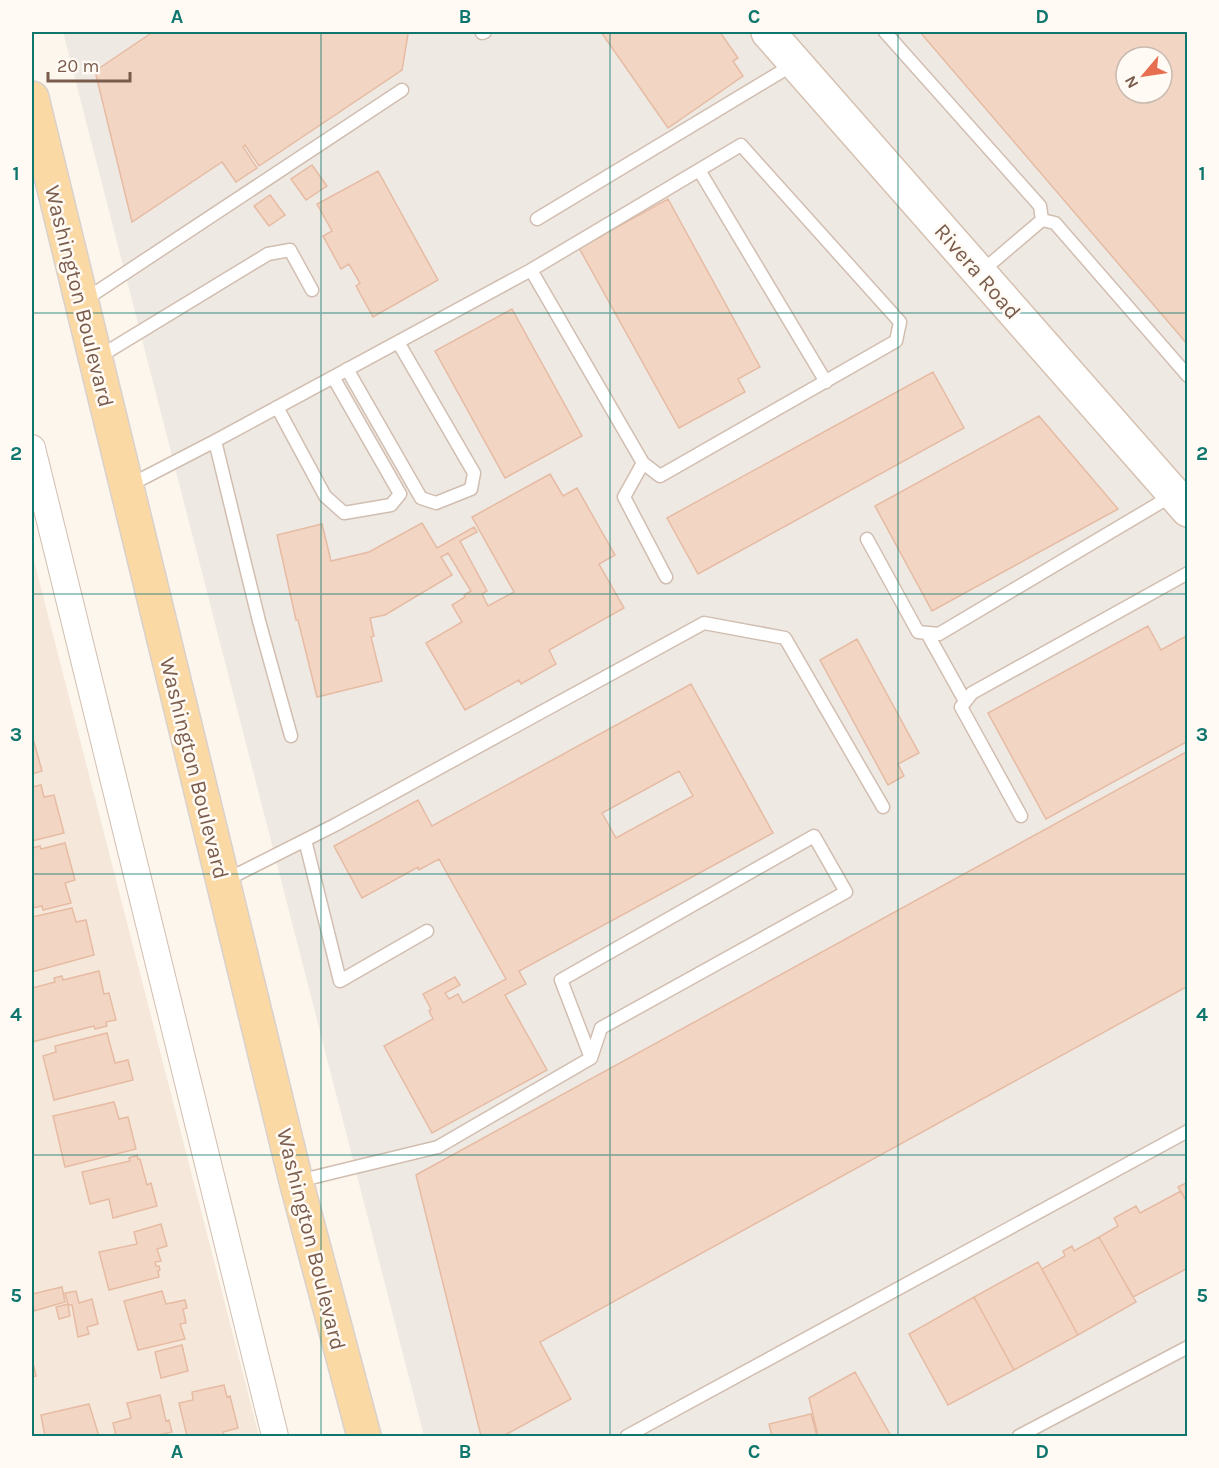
<svg xmlns="http://www.w3.org/2000/svg" width="1219" height="1468" font-family="Karla,sans-serif">
<style>
.residential{fill:#f5e8da}
.industrial{fill:#efe9e4;fill-rule:evenodd}
.building{fill:#f3d5c3;stroke:#e6bba3;stroke-width:1.5;fill-rule:evenodd}
.lines{fill:none;stroke-linecap:round;stroke-linejoin:round}
.lane-casing{stroke:#d1beb0;stroke-width:15}
.street-casing{stroke:#d1beb0;stroke-width:28}
.secondary-casing{stroke:#d6c0b0;stroke-width:36}
.primary-casing{stroke:#dad1cd;stroke-width:36}
.lane{stroke:#fff;stroke-width:12}
.street{stroke:#fff;stroke-width:26}
.secondary{stroke:#fff;stroke-width:33}
.primary{stroke:#fbd9a5;stroke-width:33}
.grid{fill:none;stroke:#0f766e;stroke-width:1.5;stroke-opacity:0.55}
.labels{text-anchor:middle;stroke-width:5;stroke-linejoin:round;paint-order:stroke}
.street-label{font-size:22px;fill:#7a5c4d;stroke:#fffaf3}
.neatline{fill:none;stroke:#0f766e;stroke-width:2}
.grid-label{font-size:20px;text-anchor:middle;font-weight:bold;fill:#0f766e}
</style>
<rect width="100%" height="100%" fill="#fdf6ec"/>
<path class="residential" d="M32,553L259,1436H32Z"/>
<path class="industrial" d="M63,32H1187V1436H424ZM1126,57H1162V93H1126Z"/>
<path class="building" d="M153,32H406L408,34L402,70L259,166L245,145L243,147L257,168L236,182L222,162L132,222L95,71Z
M601,32H720L738,58L733,61L743,76L668,128Z
M920,32H1184L1188,36V345ZM1126,57H1162V93H1126Z
M312,165L327,186L306,200L291,179Z
M378,171L438,280L373,317L356,286L360,283L349,264L341,269L323,236L332,231L317,204Z
M270,195L285,215L269,226L254,206Z
M668,199L760,367L738,379L745,392L679,428L579,248Z
M512,309L582,436L505,478L435,351Z
M933,372L964,428L698,574L667,518Z
M1039,416L1118,509L932,611L875,506Z
M550,474L563,496L577,488L615,555L599,564L624,608L549,650L556,664L521,684L519,680L465,710L426,643L462,622L452,605L465,597L464,595L471,591L448,553L441,557L452,575L385,615L370,618L374,636L371,637L382,681L317,697L298,620H296L277,535L322,524L331,561L369,552L422,523L437,548L474,527L477,532L460,541L487,591L482,594L488,606L514,592L472,517Z
M1148,626L1161,650L1188,635V741L1046,819L988,713Z
M857,639L919,753L898,764L904,776L888,785L820,660Z
M691,684L773,833L519,971L526,984L505,995L547,1070L432,1133L384,1046L433,1019L429,1011L431,1009L423,994L455,977L460,985L445,993L449,999L458,994L463,1003L506,979L439,859L419,870L418,867L362,898L334,846L418,800L432,826ZM679,771L693,796L616,838L602,813Z
M32,735L42,771L32,774Z
M1188,751V986L540,1342L571,1399L503,1436H481L416,1175Z
M41,785L44,797L54,795L64,833L32,841V787Z
M65,843L75,880L65,883L71,903L43,910L42,906L32,908V848L40,846L41,849Z
M72,908L76,922L86,920L94,955L32,972V917Z
M99,971L104,994L109,993L116,1020L106,1022L107,1026L95,1029L94,1026L32,1042V988L55,982L54,978L62,976L63,980Z
M107,1033L115,1063L128,1060L133,1080L54,1100L43,1056L56,1052L55,1046Z
M114,1102L119,1119L128,1117L136,1149L65,1167L53,1116Z
M137,1155L138,1159H140L147,1185L151,1183L157,1206L113,1218L109,1199L90,1204L82,1172L130,1161L129,1158Z
M1188,1182V1204L1178,1187Z
M1181,1191L1188,1204V1268L1133,1297L1099,1237L1118,1226L1114,1218L1136,1206L1140,1213Z
M161,1224L167,1246L157,1249L161,1261L155,1262L156,1266H159L160,1270L158,1271L159,1277L109,1290L99,1252L137,1244L134,1232Z
M1099,1237L1136,1302L1078,1335L1042,1269L1065,1256L1063,1251L1072,1246L1074,1251Z
M1038,1262L1078,1335L1014,1370L974,1297Z
M62,1287L65,1302L34,1311L32,1294Z
M76,1291L79,1303L92,1299L98,1324L87,1327L89,1334L78,1337L72,1305H68L65,1293Z
M162,1291L166,1304L185,1300L187,1308L183,1309L186,1323L180,1324L185,1339L138,1350L124,1301Z
M974,1297L1014,1370L948,1405L909,1334Z
M68,1304L70,1316L59,1319L56,1307Z
M182,1345L188,1371L161,1378L155,1352Z
M32,1358L36,1376L32,1377Z
M855,1372L891,1436H818L809,1398Z
M224,1385L227,1397L230,1396L238,1428L223,1432L224,1436H187L179,1403L193,1400L192,1392Z
M160,1395L166,1421L169,1420L172,1432L154,1436H116L113,1423L131,1418L127,1403Z
M89,1404L99,1436H45L41,1415Z
M811,1414L817,1436H772L769,1424Z"/>
<g class="lines">
<defs>
<path id="lane" d="M885,32L1040,206L1042,220L1055,223L1188,376
M482,33L485,32
M699,170L826,382
M537,219L794,64
M531,270L741,145L900,322L896,341L660,476L643,463
M981,272L1042,220
M83,301L402,90
M97,358L268,254L290,250L312,290
M347,369L421,498L436,503L471,489L474,473L398,342
M277,407L325,496L344,513L391,505L400,494L333,377
M215,441L259,621L291,736
M128,486L215,441L531,270L643,463L624,497L666,577
M867,539L918,632L939,634L1173,495
M927,633L965,701
M1021,816L961,707L972,693L1188,573
M305,840L340,981L427,931
M224,881L335,825L704,623L785,638L883,807
M298,1181L438,1147L591,1058L601,1028L846,892L814,836L561,980L591,1058
M627,1436L1188,1131
M1019,1436L1188,1347"/>
<path id="street" d="M32,448L275,1436"/>
<path id="secondary" d="M768,32L1188,510"/>
<path id="primary" d="M32,98L296,1181L364,1436"/>
</defs>
<use href="#lane" class="lane-casing"/>
<use href="#street" class="street-casing"/>
<use href="#secondary" class="secondary-casing"/>
<use href="#primary" class="primary-casing"/>
<use href="#lane" class="lane"/>
<use href="#street" class="street"/>
<use href="#secondary" class="secondary"/>
<use href="#primary" class="primary"/>
</g>
<path class="grid" d="M321,32V1436M610,32V1436M898,32V1436M32,313H1188M32,594H1188M32,874H1188M32,1155H1188"/>
<g class="labels">
<g class="street-label">
<text transform="translate(978 271) rotate(49)" y="8">Rivera Road</text>
<text transform="translate(80 296) rotate(76)" y="8">Washington Boulevard</text>
<text transform="translate(195 768) rotate(76)" y="8">Washington Boulevard</text>
<text transform="translate(312 1239) rotate(76)" y="8">Washington Boulevard</text>
</g>
</g>
<rect width="1219" height="1468" fill="none" stroke="#fffaf3" stroke-width="66"/>
<g transform="translate(1144 75) rotate(241)"><circle r="28" fill="#fffaf3" stroke="#cabbb1" stroke-width="1.5"/>
<path d="M0-4.5L10 22L0 15L-10 22Z" fill="#e76f51"/>
<text y="-9" font-size="16" font-weight="bold" text-anchor="middle" fill="#7a5c4d">N</text>
</g>
<path d="M48 72v9h82v-9" fill="none" stroke="#7a5c4d" stroke-width="3"/>
<text x="57" y="72" font-size="18" fill="#7a5c4d" stroke="#fffaf3" stroke-width="4.5" paint-order="stroke">20 m</text>
<rect x="33" y="33" width="1153" height="1402" class="neatline"/>
<g class="grid-label">
<text x="177" y="23">A</text>
<text x="465" y="23">B</text>
<text x="754" y="23">C</text>
<text x="1042" y="23">D</text>
<text x="16" y="180">1</text>
<text x="1202" y="180">1</text>
<text x="16" y="460">2</text>
<text x="1202" y="460">2</text>
<text x="16" y="741">3</text>
<text x="1202" y="741">3</text>
<text x="16" y="1021">4</text>
<text x="1202" y="1021">4</text>
<text x="16" y="1302">5</text>
<text x="1202" y="1302">5</text>
<text x="177" y="1458">A</text>
<text x="465" y="1458">B</text>
<text x="754" y="1458">C</text>
<text x="1042" y="1458">D</text>
</g>
</svg>
